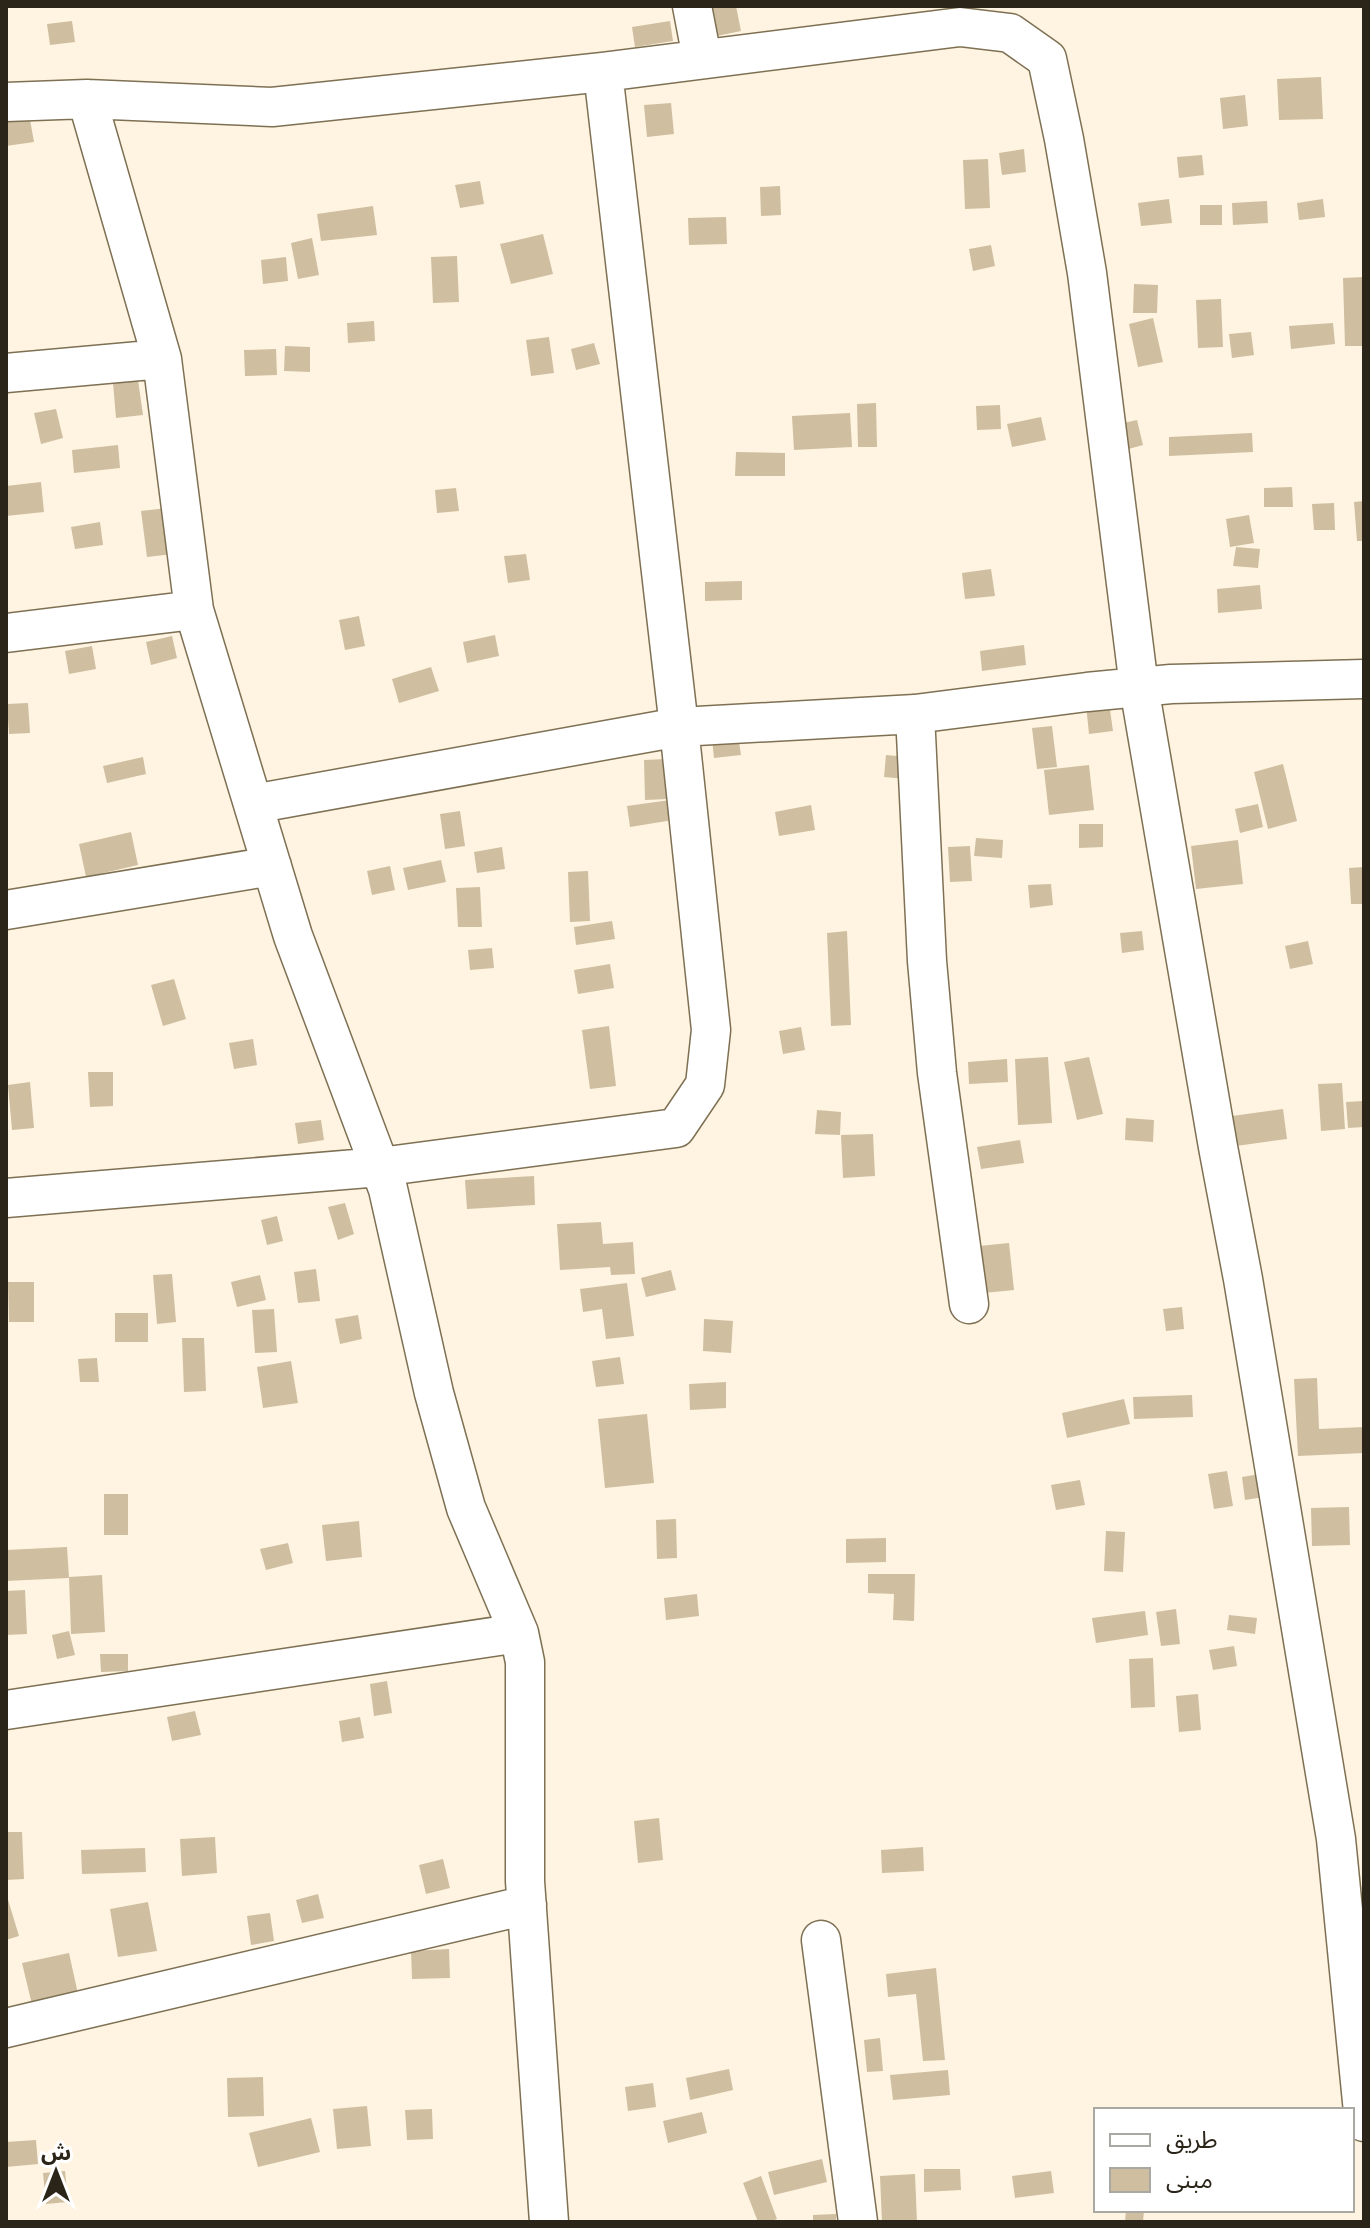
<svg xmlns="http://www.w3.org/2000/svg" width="1370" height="2228" font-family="Overpass,'Noto Sans Arabic',sans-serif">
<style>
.building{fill:#cfbfa0}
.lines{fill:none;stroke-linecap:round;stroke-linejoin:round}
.minor-casing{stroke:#7e7053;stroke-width:41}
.minor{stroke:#fff;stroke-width:38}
</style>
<rect width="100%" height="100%" fill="#fef4e1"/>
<path class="building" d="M726,6H736L741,31L717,36L712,8Z
M72,21L75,42L50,45L47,24Z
M670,21L673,41L635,47L632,27Z
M1321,77L1323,119L1279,120L1277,79Z
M1245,95L1248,126L1223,129L1220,98Z
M671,103L674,134L647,137L644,105Z
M29,114L34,142L6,146V118Z
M1024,149L1026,172L1002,175L999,153Z
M1202,155L1204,175L1179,178L1177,157Z
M988,159L990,208L965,209L963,160Z
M480,181L484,204L460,208L455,185Z
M780,186L781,215L761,216L760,187Z
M1169,199L1172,223L1141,226L1138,203Z
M1323,199L1325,217L1299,220L1297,203Z
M1267,201L1268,223L1233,225L1232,203Z
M1200,205H1222V225H1200Z
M373,206L377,235L321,241L317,214Z
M726,217L727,244L689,245L688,218Z
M543,234L553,274L511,284L500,244Z
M312,238L319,275L298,279L291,243Z
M991,245L995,266L973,271L969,249Z
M457,256L459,302L433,303L431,257Z
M286,257L288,281L263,284L261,260Z
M1364,277V346H1345L1343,278Z
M1134,284L1158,285L1157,313H1133Z
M1221,299L1223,347L1198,348L1196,300Z
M1153,318L1163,362L1138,367L1129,324Z
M374,321L375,341L348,343L347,323Z
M1333,323L1335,344L1291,349L1289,326Z
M1251,332L1254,355L1232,358L1229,334Z
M549,337L554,373L531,376L526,340Z
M594,343L600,364L576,370L571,349Z
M285,346L310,347V372L284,371Z
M276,349L277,375L245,376L244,350Z
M138,380L143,415L116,418L113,383Z
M876,403L877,447H858L857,404Z
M1000,405L1001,429L977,430L976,406Z
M56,409L63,438L41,444L34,413Z
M850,413L852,447L794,450L792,416Z
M1041,417L1046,440L1012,447L1007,424Z
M1137,420L1143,445L1125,450L1119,424Z
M1252,433L1253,452L1169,456V437Z
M118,445L120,468L74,473L72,450Z
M736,452L785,453V476H735Z
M41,482L44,512L6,516V486Z
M1292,487L1293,507H1264V488Z
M456,488L459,511L437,513L435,490Z
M1364,501V541H1357L1354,502Z
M1334,503L1335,530H1314L1312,504Z
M167,508L173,554L147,557L141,511Z
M1249,515L1254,543L1230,547L1226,519Z
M100,522L103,545L75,549L71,527Z
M1236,547L1260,549L1258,568L1233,566Z
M526,554L530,580L508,583L504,556Z
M991,569L995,596L965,599L962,573Z
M742,581V600L705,601V582Z
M1260,585L1262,609L1218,613L1217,589Z
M359,616L365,646L345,650L339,620Z
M495,635L499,656L467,663L463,642Z
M172,636L177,658L151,665L146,642Z
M1024,645L1026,665L982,671L980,651Z
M92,646L96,669L69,674L65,651Z
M431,667L439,691L399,703L392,679Z
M28,703L30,733L9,734L7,704Z
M1109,703L1113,731L1089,734L1086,705Z
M1052,726L1057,767L1037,769L1032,728Z
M738,735L741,755L714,758L712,739Z
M886,755L908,757L906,779L884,777Z
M143,757L146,774L107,783L103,766Z
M666,759L667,799L645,800L644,760Z
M1283,764L1297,821L1268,829L1254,772Z
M1089,765L1094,810L1049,815L1044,770Z
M670,800L673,820L630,827L627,806Z
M1258,804L1263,827L1240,833L1235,809Z
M811,805L815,830L779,836L775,812Z
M460,811L465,846L445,849L440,814Z
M1079,824H1103V847L1079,848Z
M131,832L138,865L86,877L79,844Z
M976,838L1003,840L1002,858L974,856Z
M1238,840L1243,884L1196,889L1191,846Z
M970,846L972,881L950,882L948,847Z
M502,847L505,869L477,873L474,852Z
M441,860L446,882L408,890L403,868Z
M390,866L395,890L372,895L367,871Z
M1364,867V904H1351L1349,868Z
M588,871L590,921L570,922L568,872Z
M1051,884L1053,905L1030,908L1028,885Z
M480,887L482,927H458L456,888Z
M612,921L615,939L576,945L574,927Z
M847,931L851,1025L831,1026L827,933Z
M1142,931L1144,950L1122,953L1120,933Z
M1308,941L1313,964L1290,969L1285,946Z
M492,948L494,968L470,970L468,950Z
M610,964L614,988L578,994L574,970Z
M174,979L186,1019L163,1026L151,985Z
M609,1026L616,1086L590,1089L582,1030Z
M801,1027L805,1050L783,1054L779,1031Z
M253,1039L257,1065L234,1069L229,1043Z
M1048,1057L1052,1123L1018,1125L1015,1059Z
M1089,1057L1103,1114L1077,1120L1064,1062Z
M1007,1059L1008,1082L969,1084L968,1062Z
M88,1072H113V1106L90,1107Z
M30,1082L34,1128L12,1130L8,1085Z
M1342,1083L1345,1129L1321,1131L1318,1084Z
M1364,1101V1127L1348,1128L1346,1102Z
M1283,1109L1287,1139L1236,1146L1232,1116Z
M817,1110L841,1112L840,1135L815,1134Z
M1126,1118L1154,1120L1153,1142L1125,1140Z
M321,1120L324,1140L298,1144L295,1123Z
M873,1134L875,1176L843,1178L841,1135Z
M1020,1140L1024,1163L981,1169L977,1147Z
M534,1176L535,1205L467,1209L465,1180Z
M345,1203L354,1234L338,1240L328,1207Z
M277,1216L283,1241L267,1245L261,1220Z
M601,1222L603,1244L633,1242L635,1274L611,1275L610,1267L560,1270L557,1224Z
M1009,1243L1014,1290L984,1293L979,1246Z
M316,1269L320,1301L298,1303L294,1272Z
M671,1270L676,1290L646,1297L641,1278Z
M172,1274L176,1322L157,1324L153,1275Z
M260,1275L266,1300L237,1307L231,1282Z
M8,1282H34V1322H9Z
M627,1283L634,1336L606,1339L602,1309L583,1312L580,1289Z
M1182,1307L1184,1329L1166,1331L1163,1309Z
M274,1309L277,1352L255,1353L252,1310Z
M115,1313H148V1342H115Z
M358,1315L362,1339L340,1344L335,1319Z
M704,1319L733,1321L731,1353L703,1351Z
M182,1338H204L206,1391L184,1392Z
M620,1357L624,1384L596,1387L592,1361Z
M97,1358L99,1382H80L78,1359Z
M291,1361L298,1403L263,1408L257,1367Z
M1317,1378L1319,1429L1364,1427V1453L1298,1456L1294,1379Z
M726,1382V1408L690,1410L689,1384Z
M1192,1395L1193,1417L1134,1419L1133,1397Z
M1124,1399L1130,1424L1067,1438L1062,1413Z
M647,1414L654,1483L605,1488L598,1419Z
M1227,1471L1233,1506L1214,1509L1208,1474Z
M1260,1474L1264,1497L1245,1500L1242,1477Z
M1080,1480L1085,1505L1056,1510L1051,1485Z
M104,1494H128V1535H104Z
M1349,1507L1350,1545L1312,1546L1311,1508Z
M676,1519L677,1558L657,1559L656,1520Z
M359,1521L362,1557L326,1561L322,1525Z
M1106,1531L1125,1532L1123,1572L1104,1571Z
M886,1538V1562L846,1563V1539Z
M288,1543L293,1563L266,1570L260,1549Z
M67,1547L69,1578L6,1581V1550Z
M868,1574H915L914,1621L893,1620L894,1594L868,1593Z
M102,1575L105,1632L71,1634L69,1577Z
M25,1590L27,1634L6,1635V1591Z
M697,1594L699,1616L666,1620L664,1598Z
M1176,1609L1180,1644L1161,1646L1156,1612Z
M1145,1611L1148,1635L1096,1643L1092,1618Z
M1229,1615L1257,1618L1255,1634L1227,1630Z
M69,1631L75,1655L57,1659L52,1635Z
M1234,1646L1237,1666L1213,1670L1209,1650Z
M100,1654H128V1671L101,1672Z
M1153,1658L1155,1707L1131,1708L1129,1659Z
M387,1681L392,1713L374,1716L370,1684Z
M1198,1694L1201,1730L1179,1732L1176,1696Z
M195,1711L201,1735L172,1741L167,1717Z
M360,1717L364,1738L342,1742L339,1721Z
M659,1818L663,1860L638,1863L634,1821Z
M6,1832H22L24,1879L6,1880Z
M215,1837L217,1873L182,1876L180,1839Z
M923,1847L924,1871L882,1873L881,1850Z
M145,1848L146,1872L82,1874L81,1850Z
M443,1859L450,1888L426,1894L419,1865Z
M6,1893L19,1936L6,1940Z
M318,1894L324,1918L302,1923L296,1900Z
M148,1902L157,1951L118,1957L110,1909Z
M270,1913L274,1941L251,1945L247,1916Z
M449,1949L450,1978L412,1979L411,1951Z
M69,1953L80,2003L34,2013L22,1963Z
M936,1968L945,2060L923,2061L916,1994L888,1997L886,1974Z
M880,2038L883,2071L867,2072L864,2040Z
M729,2069L733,2090L690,2100L686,2078Z
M948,2070L950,2095L893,2100L890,2075Z
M263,2077L264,2116L228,2117L227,2078Z
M653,2083L656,2107L628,2111L625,2087Z
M367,2106L371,2146L337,2149L333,2109Z
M432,2109L433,2139L407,2140L405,2110Z
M702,2112L707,2133L668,2143L663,2121Z
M311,2118L320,2152L258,2167L249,2133Z
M36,2140L38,2164L6,2167V2142Z
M822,2159L827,2182L774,2195L768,2172Z
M924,2169H960L961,2190L924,2192Z
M65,2171L68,2202L46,2204L43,2173Z
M1051,2171L1054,2193L1015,2198L1012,2176Z
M915,2174L917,2222H882L880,2176Z
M761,2176L777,2219L769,2222H758L743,2183Z
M1126,2210H1144L1143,2222H1125Z
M836,2214V2222H813V2215Z"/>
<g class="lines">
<defs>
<path id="minor" d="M692,6L702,58
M87,99L162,359L194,610L293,936L388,1189L434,1393L466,1508L519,1633L525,1662V1881L549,2222
M6,102L87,99L272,107L603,72L960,27L1010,33L1047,59L1064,139L1087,273L1139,687L1218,1147L1243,1279L1336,1839L1364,2122
M6,373L162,359
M6,633L194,610
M915,714L927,961L937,1073L969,1304
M253,804L679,727L915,714L1087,692L1171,684L1364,679
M6,910L272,866
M6,1198L380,1167L676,1128L705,1085L711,1030L679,727L603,72
M6,1710L519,1633
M821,1940L858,2222
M6,2028L527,1905"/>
</defs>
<use href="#minor" class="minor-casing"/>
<use href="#minor" class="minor"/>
</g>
<rect width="1370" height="2228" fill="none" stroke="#2b2519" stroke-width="16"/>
<rect x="1094" y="2108" width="260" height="104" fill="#ffffff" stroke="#aaa8a3" stroke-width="2"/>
<rect x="1110" y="2134" width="40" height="12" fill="#ffffff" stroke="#aaa8a3" stroke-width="2"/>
<text x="1166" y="2148" font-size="24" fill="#2b2519">طريق</text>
<rect x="1110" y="2168" width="40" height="24" fill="#cfbfa0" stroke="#aaa8a3" stroke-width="2"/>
<text x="1166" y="2188" font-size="24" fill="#2b2519">مبنى</text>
<g transform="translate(56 2172)" stroke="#ffffff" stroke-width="6" paint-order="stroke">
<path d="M0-6L14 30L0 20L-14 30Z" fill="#2b2519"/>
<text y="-12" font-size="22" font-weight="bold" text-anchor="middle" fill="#2b2519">ش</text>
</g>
</svg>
